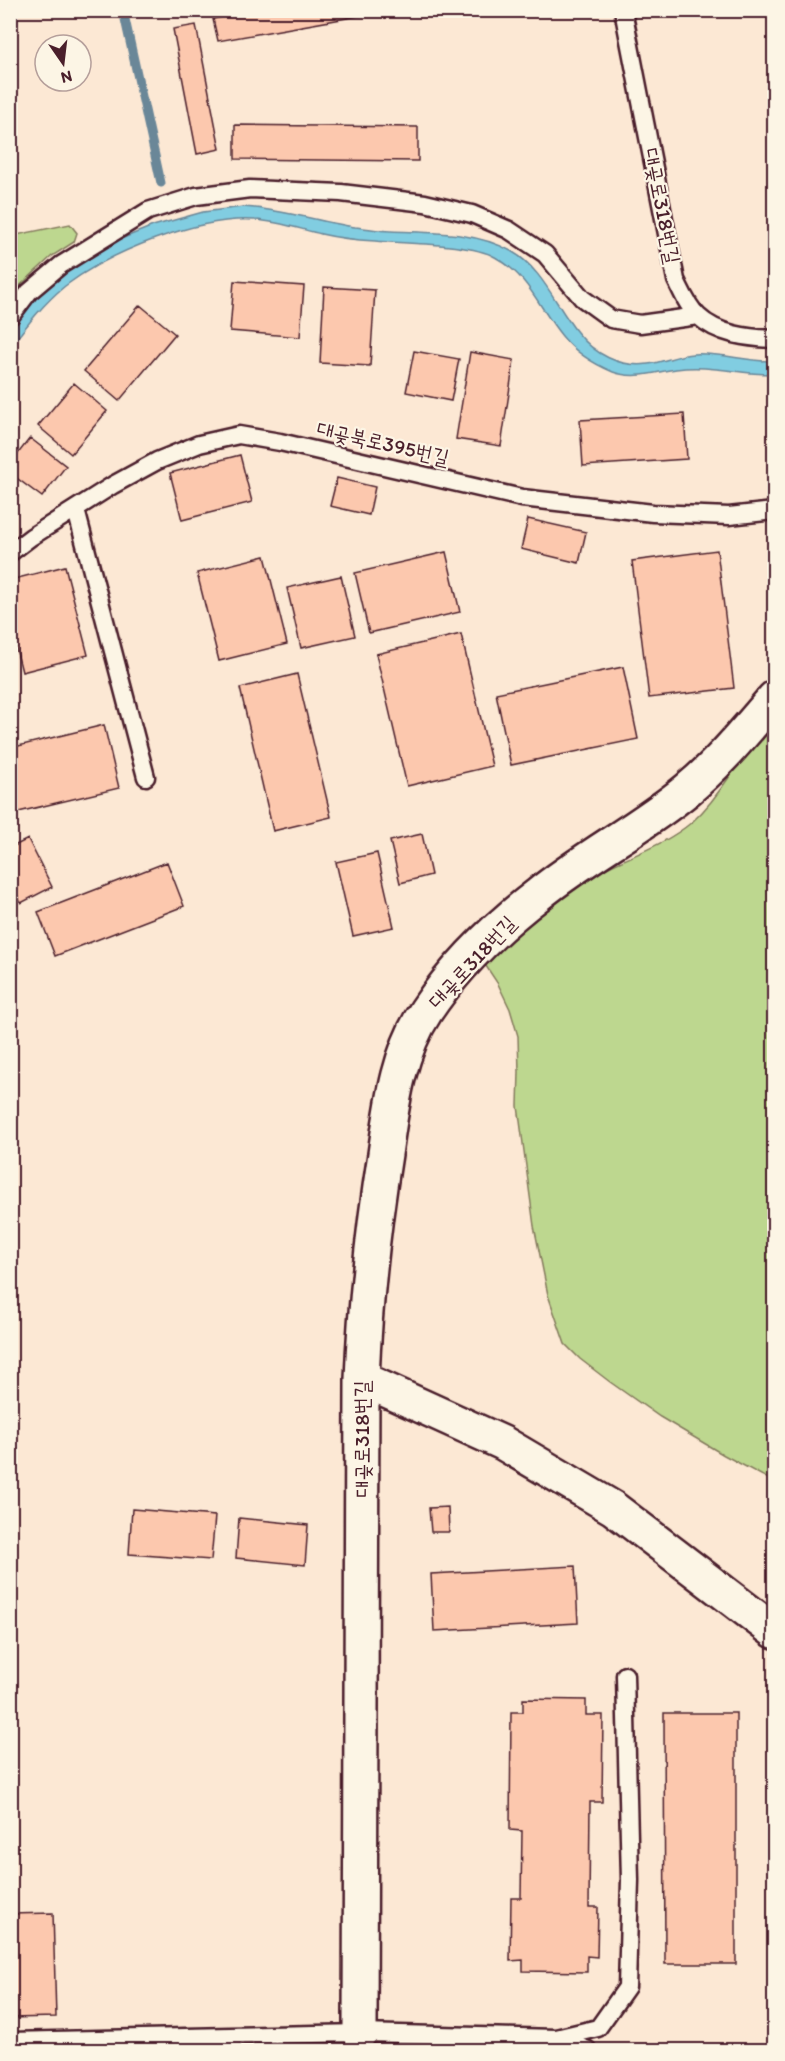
<svg xmlns="http://www.w3.org/2000/svg" width="785" height="2061" font-family="Itim,'Poor Story',sans-serif">
<style>
.green{fill:#bdd78f;stroke:#847b5d;stroke-width:1.5}
.water{fill:#81cde1;stroke:#6b8798;stroke-width:1.5}
.lines{fill:none;stroke-linecap:round;stroke-linejoin:round}
.stream{stroke:#6b8798;stroke-width:9}
.building{fill:#fcc8ae;stroke:#4a1f2b;stroke-width:1.5}
.lane-casing{stroke:#4a1f2b;stroke-width:21}
.street-casing{stroke:#4a1f2b;stroke-width:38}
.lane{stroke:#fcf5e5;stroke-width:16}
.street{stroke:#fcf5e5;stroke-width:33}
.labels{text-anchor:middle;stroke-width:4.5;stroke-linejoin:round;paint-order:stroke}
.street-label{font-size:21px;fill:#4a1f2b;stroke:#fcf5e5}
</style>
<rect width="100%" height="100%" fill="#fce8d4"/>
<filter id="ink" filterUnits="userSpaceOnUse"><feTurbulence type="fractalNoise" baseFrequency=".0167" numOctaves="2"/><feDisplacementMap in="SourceGraphic" scale="12" xChannelSelector="R" yChannelSelector="G"/><feConvolveMatrix kernelMatrix="1 2 1 2 8 2 1 2 1" color-interpolation-filters="sRGB"/></filter>
<g filter="url(#ink)">
<path class="green" d="M70,224L77,233L74,242L52,256L11,294V236Z
M774,723V1482L724,1455L660,1417L610,1382L580,1359L565,1344L548,1295L534,1226L518,1106L519,1072L518,1036L510,1009L498,984L484,963C514,934 543,905 579,883C615,860 659,850 692,822C711,805 723,785 738,765C749,750 762,737 774,723Z"/>
<path class="water" d="M243,207C281,209 317,221 355,227C367,228 379,231 391,231C432,233 475,231 511,251C542,268 556,306 577,332C594,354 620,368 648,364C663,362 678,355 693,354C720,352 747,362 774,361V374C740,375 711,364 676,369C655,372 634,380 613,372C594,364 575,352 562,336C539,308 529,276 495,257C470,243 405,244 375,241C357,240 338,238 321,234C300,229 276,221 255,220C198,216 110,252 65,286C44,303 27,325 11,346L10,327L33,297L79,262L116,241L153,226L203,212Z"/>
<g class="lines">
<path class="stream" d="M123,10L161,183"/>
</g>
<path class="building" d="M259,10H375V13L218,41L213,19Z
M399,10H428L400,16Z
M196,25L220,149L197,154L173,29Z
M235,125L418,127V161L235,159Z
M234,281L304,286L300,337L230,331Z
M324,287L375,290L370,366L320,363Z
M140,305L175,334L119,401L84,371Z
M414,351L459,359L451,401L406,392Z
M470,352L514,360L501,446L456,439Z
M74,383L107,411L71,454L38,426Z
M684,414L687,459L583,466L580,420Z
M30,438L66,466L42,497L10,473V464Z
M240,455L252,502L182,520L170,473Z
M337,478L375,487L369,515L330,506Z
M528,519L586,532L579,563L521,549Z
M717,550L734,688L649,698L632,561Z
M446,552L460,612L369,633L355,573Z
M265,556L287,644L219,661L197,573Z
M65,566L88,655L22,672L10,625V580Z
M341,576L355,636L301,648L287,588Z
M461,634L492,766L407,786L376,654Z
M623,667L638,739L511,765L496,693Z
M297,674L331,817L273,831L240,688Z
M104,725L119,788L10,814V748Z
M422,834L431,875L400,883L390,841Z
M28,839L52,887L21,903L10,881V848Z
M377,853L394,927L353,936L336,862Z
M167,862L184,906L55,956L38,912Z
M448,1507L449,1532H431L429,1508Z
M132,1509L215,1516L211,1560L129,1554Z
M239,1518L308,1525L305,1565L236,1558Z
M575,1566L578,1623L434,1631L431,1574Z
M523,1699L586,1700V1715H603L602,1802H590L589,1907H598L597,1957L587,1956V1972L523,1971V1960L510,1961L511,1898H521L522,1831L510,1830L511,1712H523Z
M664,1713H736V1964H665Z
M53,1913L56,2017L10,2018V1914Z"/>
<g class="lines">
<defs>
<path id="lane" d="M623,10L676,280C682,292 688,307 698,316C718,335 749,338 774,339
M10,317L29,292L61,265L148,211L196,196L250,189L341,193L425,203L472,214L509,230L545,254L582,298L611,319L640,324L698,316
M76,510L146,777
M10,553L31,537L113,485L157,461L199,444L239,435L280,442L522,498L653,513L729,516L774,511
M556,2038L588,2050
M10,2041L360,2033L556,2038L598,2028L627,1987L630,1880L625,1675"/>
<path id="street" d="M362,1379L503,1443L613,1508L774,1631
M360,2033L362,1379C365,1303 373,1229 385,1154C392,1105 398,1053 426,1011C456,966 496,927 539,894C586,856 641,828 687,790C720,763 747,729 774,698"/>
</defs>
<use href="#lane" class="lane-casing"/>
<use href="#street" class="street-casing"/>
<use href="#lane" class="lane"/>
<use href="#street" class="street"/>
</g>
</g>
<g class="labels">
<g class="street-label">
<text transform="translate(662 206) rotate(79)" y="7">대곶로318번길</text>
<text transform="translate(383 443) rotate(13)" y="7">대곶북로395번길</text>
<text transform="translate(472 962) rotate(-47)" y="7">대곶로318번길</text>
<text transform="translate(362 1439) rotate(-90)" y="7">대곶로318번길</text>
</g>
</g>
<rect width="785" height="2061" fill="none" stroke="#fcf5e5" stroke-width="36"/>
<rect x="18" y="18" width="749" height="2025" fill="none" stroke="#4a1f2b" stroke-width="2" filter="url(#ink)"/>
<g transform="translate(63 63) rotate(166)"><circle r="28" fill="#fcf5e5" stroke="#b59f9b" stroke-width="1.5"/>
<path d="M0-4.5L10 22L0 15L-10 22Z" fill="#4a1f2b"/>
<text y="-9" font-size="16" font-weight="bold" text-anchor="middle" fill="#4a1f2b">N</text>
</g>
</svg>
